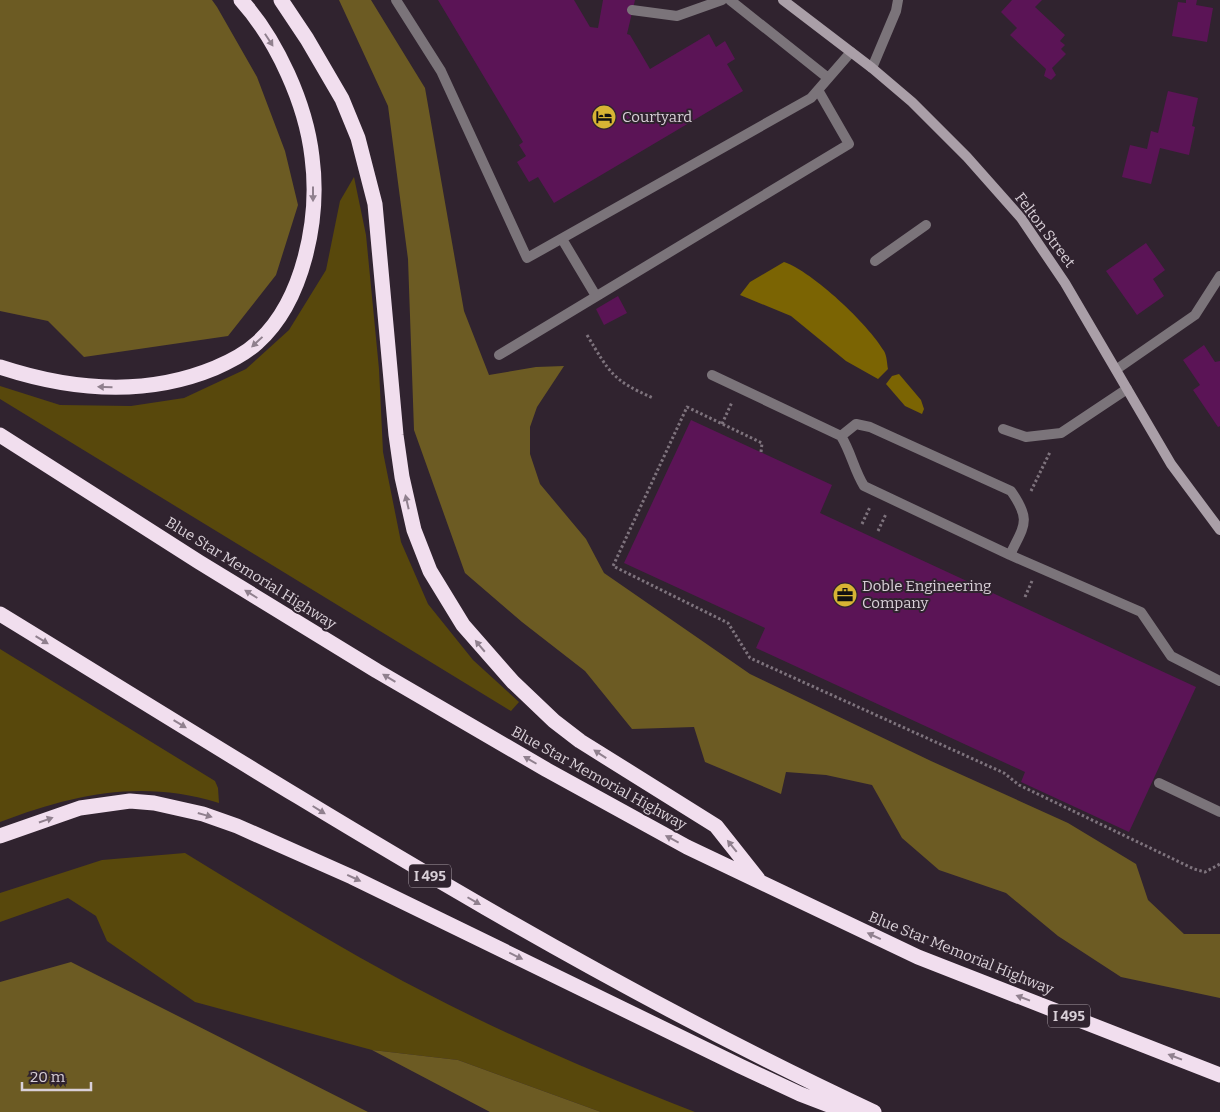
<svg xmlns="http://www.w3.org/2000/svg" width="1220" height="1112" font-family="Bitter,serif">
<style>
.green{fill:#58480c}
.forest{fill:#6c5b23}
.water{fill:#7b6403}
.building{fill:#5b1456}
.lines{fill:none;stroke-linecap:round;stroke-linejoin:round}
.path{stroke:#7e737d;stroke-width:3;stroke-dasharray:2.5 2.5;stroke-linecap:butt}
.lane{stroke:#7b747a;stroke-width:10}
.street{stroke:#7b747a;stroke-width:10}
.secondary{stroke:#aa9fa8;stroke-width:10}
.highway{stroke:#f1deee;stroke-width:15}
.oneway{fill:#90808e}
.labels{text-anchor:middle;stroke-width:4;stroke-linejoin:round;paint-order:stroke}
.shield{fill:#30232f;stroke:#a69ca5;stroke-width:1}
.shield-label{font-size:14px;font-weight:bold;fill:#d9d0d8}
.poi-label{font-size:15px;fill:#d9d0d8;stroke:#30232f;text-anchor:start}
.street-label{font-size:15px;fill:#d9d0d8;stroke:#30232f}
</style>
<rect width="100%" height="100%" fill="#30232f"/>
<path class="green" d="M354,177L366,235L379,369L383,452L401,542L428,604L473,660L519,702L511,711L0,399V386L60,405L131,406L184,398L246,369L289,330L326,270L340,201Z
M0,649L215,781L218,788L219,803C141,779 74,794 0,822Z
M185,853C264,901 342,950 424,992C512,1038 603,1076 695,1112H601L458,1060L372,1050L195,1002L107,941L96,916L68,898L0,922V893L102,860Z"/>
<path class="forest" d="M0,0H212L217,7L257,77L285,151L298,205L276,275L228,336L84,357L48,321L0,311Z
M339,0H371L425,88L464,311L489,375L536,367L564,366L537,407L530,427V454L540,484L586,539L604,573L750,674L931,761L1068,823L1136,864L1148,900L1184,934H1220V998L1121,977L1058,936L1006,893L939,870L902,838L872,785L826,775L786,772L781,794L705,762L694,727L632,729L585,671L522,622L465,573L414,430L408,259L388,106Z
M71,962L368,1112H0V982Z
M372,1050L458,1060L601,1112H490Z"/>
<path class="water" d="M784,262C813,272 868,324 884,351C887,356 887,364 888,369L878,379L846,361L791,316L740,295L750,282Z
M899,374L921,400L924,409L922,414L905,406L886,384L892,376Z"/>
<path class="building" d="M438,0H574L590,27L598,28L603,0H635L627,34L630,35L650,69L709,34L716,47L725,41L735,59L727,64L743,91L554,203L538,177L529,182L517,162L526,156L519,145L523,142Z
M1012,0H1042L1035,7L1065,35L1060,41L1065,45L1061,49L1066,54L1052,68L1056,75L1051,80L1044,76L1046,69L1010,35L1017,28L1001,12Z
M1186,0H1197L1196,5L1213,8L1207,42L1172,36L1178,2L1186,3Z
M1168,91L1198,98L1192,126L1195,127L1189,155L1160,148L1151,184L1122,177L1130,145L1147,149L1151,131L1158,133Z
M1146,243L1165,270L1153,279L1164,296L1137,315L1106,271Z
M618,296L627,313L604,325L596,309Z
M1204,345L1215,362L1220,361V426L1218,427L1193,390L1200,385L1183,360Z
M691,420L832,485L820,513L1196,687L1129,832L1021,782L1025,772L756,648L765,628L624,563Z"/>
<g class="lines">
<path class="path" d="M587,335C610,373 612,380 653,398
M722,424L732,402
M761,452L762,443L687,407L613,566L728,623L750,658L1004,773L1019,785L1194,869L1205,872L1220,864
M1031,491L1050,452
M862,524L870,507
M878,531L886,514
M1025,597L1032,581"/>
<path class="lane" d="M396,0L441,71L527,258L811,98L851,52
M730,0L828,78
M632,10L677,16L722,0
M562,239L596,296
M875,261L926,225
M499,355L849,144L818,90
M712,375L841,436C851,452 854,470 864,486L1010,555L1141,612L1171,656L1220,681
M1003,429L1026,437L1061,433L1127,389
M841,436L856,424L870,427L1011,491C1032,521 1024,525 1010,555
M1159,783L1220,812"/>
<path class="street" d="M872,68L896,11L898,0
M1117,369L1195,315L1220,276"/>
<path class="secondary" d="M783,0L872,68L912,102L967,157L1021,218L1065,283L1171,464L1220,530"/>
<path class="highway" d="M281,0L307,39L342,99L358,138L375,204L396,435L402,477L414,530L430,571L463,625L513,682L554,721L580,741L716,826L758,879
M0,367C70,390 145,397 215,368C229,362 245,354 257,343C304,301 320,218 312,157C306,104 277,40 241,0
M0,435L199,562L377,671L547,770L687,847L918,957L1220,1075
M0,614C286,789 569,970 874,1112
M0,836L80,808L130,801L154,803L203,814L237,826L352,877L740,1066L800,1094L847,1112"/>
</g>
<defs><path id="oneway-solid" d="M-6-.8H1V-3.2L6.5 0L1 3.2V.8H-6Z" transform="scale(1.25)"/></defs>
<g class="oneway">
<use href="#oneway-solid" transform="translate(269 40) rotate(57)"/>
<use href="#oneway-solid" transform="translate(313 194) rotate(90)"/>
<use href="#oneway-solid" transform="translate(257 342) rotate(137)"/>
<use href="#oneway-solid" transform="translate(105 387) rotate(-179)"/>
<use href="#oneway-solid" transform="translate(407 502) rotate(-103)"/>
<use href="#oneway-solid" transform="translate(251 594) rotate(-148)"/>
<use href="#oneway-solid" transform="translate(42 640) rotate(31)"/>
<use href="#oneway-solid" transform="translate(480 646) rotate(-130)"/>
<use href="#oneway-solid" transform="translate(389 678) rotate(-149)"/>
<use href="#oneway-solid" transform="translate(180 724) rotate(31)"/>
<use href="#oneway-solid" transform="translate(600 754) rotate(-147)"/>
<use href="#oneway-solid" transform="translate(530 760) rotate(-150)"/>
<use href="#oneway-solid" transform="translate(319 810) rotate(32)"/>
<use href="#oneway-solid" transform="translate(205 815) rotate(16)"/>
<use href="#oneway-solid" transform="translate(46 820) rotate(-19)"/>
<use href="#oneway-solid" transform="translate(672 839) rotate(-152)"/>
<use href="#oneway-solid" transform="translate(732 846) rotate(-129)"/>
<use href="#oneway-solid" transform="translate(354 878) rotate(25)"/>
<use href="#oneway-solid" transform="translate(474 901) rotate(30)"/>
<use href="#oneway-solid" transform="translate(874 936) rotate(-155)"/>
<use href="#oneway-solid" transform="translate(516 956) rotate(26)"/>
<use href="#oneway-solid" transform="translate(1023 998) rotate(-159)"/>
<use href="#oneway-solid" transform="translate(1175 1057) rotate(-159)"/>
</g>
<defs>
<symbol id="hotel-disc" viewBox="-11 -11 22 22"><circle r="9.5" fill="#d7b434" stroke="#30232f"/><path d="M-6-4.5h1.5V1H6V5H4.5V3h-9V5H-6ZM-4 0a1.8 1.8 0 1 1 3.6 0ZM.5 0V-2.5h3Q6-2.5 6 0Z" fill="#111"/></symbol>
<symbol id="office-disc" viewBox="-11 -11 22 22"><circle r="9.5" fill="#d7b434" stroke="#30232f"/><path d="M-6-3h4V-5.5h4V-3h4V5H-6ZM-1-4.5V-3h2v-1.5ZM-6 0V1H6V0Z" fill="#111"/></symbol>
</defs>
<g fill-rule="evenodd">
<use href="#hotel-disc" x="590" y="103" width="28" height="28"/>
<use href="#office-disc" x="831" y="581" width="28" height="28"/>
</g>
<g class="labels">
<g class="shield">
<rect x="409" y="864.5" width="42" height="23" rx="4"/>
<rect x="1048" y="1004.5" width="42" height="23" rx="4"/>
</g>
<g class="shield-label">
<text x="430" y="881">I 495</text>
<text x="1069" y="1021">I 495</text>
</g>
<g class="poi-label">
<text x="622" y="122">Courtyard</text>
<text x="862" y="591">Doble Engineering<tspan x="862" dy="17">Company</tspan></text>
</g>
<g class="street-label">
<text transform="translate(1045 230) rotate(53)" y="5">Felton Street</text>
<text transform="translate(251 573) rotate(32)" y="5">Blue Star Memorial Highway</text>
<text transform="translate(599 778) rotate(29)" y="5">Blue Star Memorial Highway</text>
<text transform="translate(961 953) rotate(22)" y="5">Blue Star Memorial Highway</text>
</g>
</g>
<path d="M22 1082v8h69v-8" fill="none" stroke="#d9d0d8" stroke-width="2.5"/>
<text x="30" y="1082" font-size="15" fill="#d9d0d8" stroke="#30232f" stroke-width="4" paint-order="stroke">20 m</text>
</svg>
